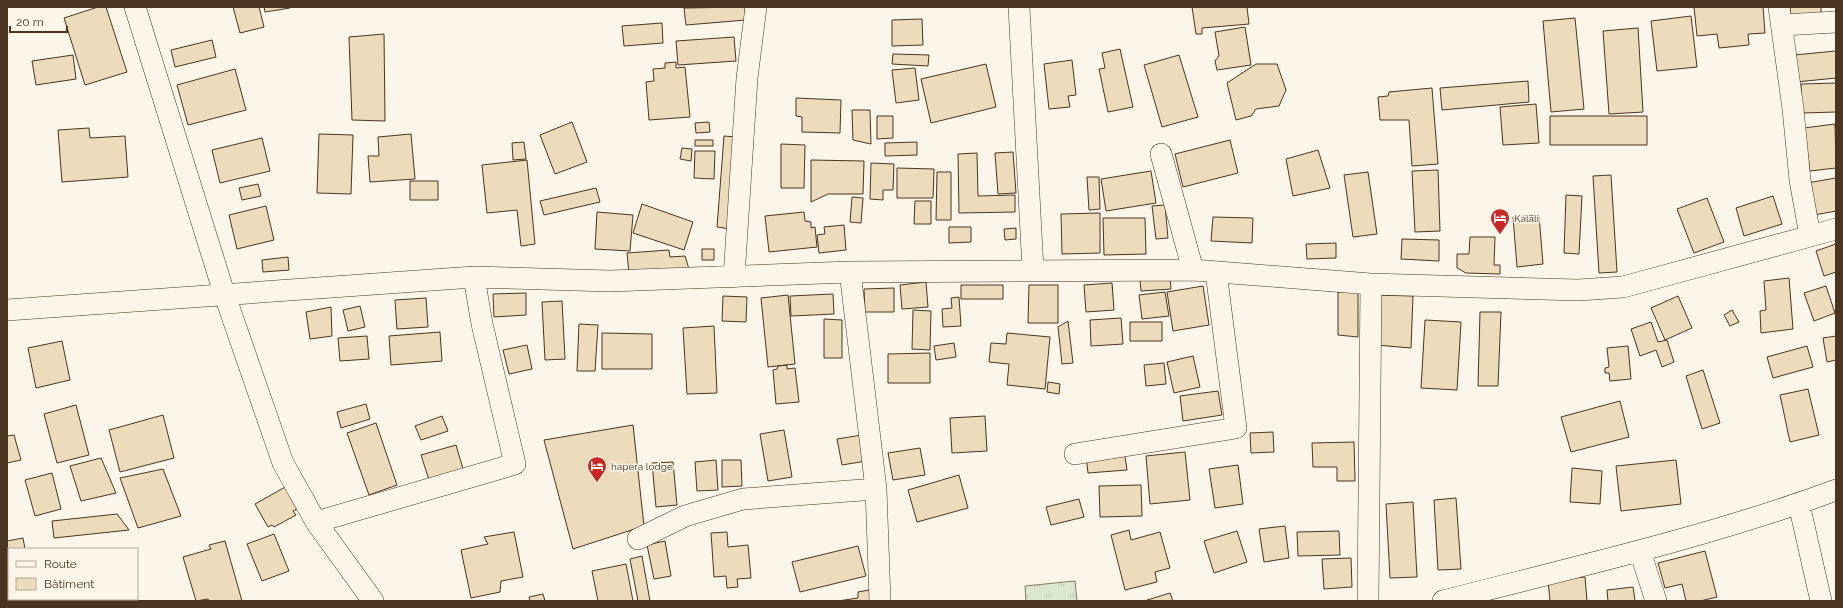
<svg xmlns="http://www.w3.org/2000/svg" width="1843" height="608" font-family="Raleway,sans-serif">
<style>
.park{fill:url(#park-tufts);stroke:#887966}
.building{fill:#ecdcbc;stroke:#4a3520}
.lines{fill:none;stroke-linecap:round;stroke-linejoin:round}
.minor-casing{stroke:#4a3520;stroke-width:22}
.minor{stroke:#fbf6e9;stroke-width:21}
.labels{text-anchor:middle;stroke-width:3;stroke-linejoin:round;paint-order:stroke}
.poi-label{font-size:10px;fill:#4a3520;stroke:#fbf6e9;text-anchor:start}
</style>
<defs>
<pattern id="park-tufts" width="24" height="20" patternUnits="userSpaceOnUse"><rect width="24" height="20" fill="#dce7d0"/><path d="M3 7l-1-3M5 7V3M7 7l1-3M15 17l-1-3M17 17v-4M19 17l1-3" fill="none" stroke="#bec7b2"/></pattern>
</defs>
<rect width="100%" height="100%" fill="#fbf6e9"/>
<path class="park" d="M1075,581L1077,601H1026L1025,586Z"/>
<path class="building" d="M98,7H106L127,72L85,85L64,18Z
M233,7H259L264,27L240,33Z
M264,7H289L290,8L265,12Z
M745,7L746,20L686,25L684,8Z
M1192,7H1247L1249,24L1202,28V34H1196Z
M1694,7H1763L1765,33L1748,34L1749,45L1719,48L1717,34L1697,36Z
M1790,7H1821V18H1791Z
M1691,16L1697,67L1657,71L1651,21Z
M1575,18L1584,109L1551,112L1543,21Z
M922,19L923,45L892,46V20Z
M662,23L663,43L624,46L622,26Z
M1245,27L1251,65L1217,70L1215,61L1219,56L1215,32Z
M1638,28L1643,112L1609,114L1603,31Z
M384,34L385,121L352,120L349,37Z
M734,37L736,61L678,65L676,41Z
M212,40L216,57L175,67L171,50Z
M1120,49L1133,107L1108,112L1099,69L1105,68L1102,53Z
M1836,51V78L1796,82L1794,55Z
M893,54L929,55L928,66L892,64Z
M73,55L76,79L36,85L32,61Z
M1179,55L1198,117L1162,127L1144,65Z
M1072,60L1076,95L1068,96L1070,107L1049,109L1044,64Z
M676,62V68L685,67L690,117L649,120L646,82L654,81L653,69L665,68V63Z
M986,64L996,107L931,123L921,79Z
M1256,64H1277L1286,90L1279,106L1256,109L1251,116L1236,120L1227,83Z
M915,68L919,100L896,103L892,70Z
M235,69L246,110L188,125L177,85Z
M1528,81L1529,102L1442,110L1440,88Z
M1836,83V112L1802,113L1801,84Z
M1432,88L1438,164L1412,166L1409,120H1380L1378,97L1388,96L1389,92Z
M796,98L841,100L840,133L802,132V117L796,116Z
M1536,104L1539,143L1503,145L1500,107Z
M852,110H870L871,144L853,140Z
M877,116H893V138L877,139Z
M1550,116H1647V145H1550Z
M572,122L587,162L555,174L540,135Z
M709,122L710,132L696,133L695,123Z
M1835,124L1836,168L1810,171L1804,128Z
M89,128L90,138L125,136L128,177L62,182L58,130Z
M319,134L353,135L351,194L317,193Z
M411,134L415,179L370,182L368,156H379L378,137Z
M724,136L737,137L730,229L717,227Z
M262,138L270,171L220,183L212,150Z
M695,140H713V146H695Z
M1230,140L1238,173L1183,187L1175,154Z
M524,142L526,159L513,160L512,143Z
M917,142V155L885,156V143Z
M781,144L805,145L804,188H781Z
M682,148L692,149L691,161L680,159Z
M1318,150L1330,188L1293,196L1286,159Z
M695,151H715L714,179L694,178Z
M1013,152L1016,193L998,194L995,153Z
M977,153L978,196L1015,195V212L959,213L958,154Z
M527,160L535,244L521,246L517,210L487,213L482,165Z
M811,160L864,161L863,194H828L811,202Z
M871,163L894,164L893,190H883V200L870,199Z
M897,168L934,169L933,198H897Z
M1438,170L1440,231L1415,232L1412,171Z
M1151,171L1156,203L1106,211L1101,179Z
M937,172H951V220H936Z
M1368,172L1377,234L1353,237L1344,175Z
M1611,175L1617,272L1599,273L1593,176Z
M1087,177H1099L1100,209L1089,210Z
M1836,178V211L1814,215L1807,183Z
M410,181H438V200H410Z
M258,184L261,196L242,200L239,188Z
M596,188L600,202L544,215L540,201Z
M1566,195L1582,196L1579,254L1564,253Z
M1773,196L1782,224L1744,236L1736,208Z
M852,197L863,198L861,223L850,222Z
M1707,198L1724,242L1694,253L1677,209Z
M915,201H931V224H914Z
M642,204L693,222L684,250L633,233Z
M1165,205L1168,238L1156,239L1152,206Z
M266,206L274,240L237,249L229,215Z
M597,212L633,215L630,251L595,249Z
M804,212L805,221L811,222V228L815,227L817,247L769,252L765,216Z
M1100,213V253L1062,254L1061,214Z
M1539,215L1543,264L1517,267L1513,217Z
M1213,217L1253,218L1252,243L1211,241Z
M1103,218H1145L1146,254L1104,255Z
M844,225L846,250L819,253L817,235L825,234L824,227Z
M949,227H971V242L949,243Z
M1016,228V239L1005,240L1004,229Z
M1470,237H1495L1494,265H1500V274L1466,273L1457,268V254H1469Z
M1402,239L1439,240V261L1401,259Z
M1336,243V258L1307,259L1306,244Z
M1836,244V272L1824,276L1816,251Z
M702,249H714V260H702Z
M669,250L670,257L685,256L689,269L629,274L627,253Z
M288,257L289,270L263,272L262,260Z
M1170,278L1171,289L1141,291L1140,280Z
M1789,278L1793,329L1761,333L1760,311L1766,310L1764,281Z
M926,282L928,307L902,309L900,285Z
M1112,283L1114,310L1086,312L1084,285Z
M961,285H1003V299H961Z
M1029,285H1058V323H1028Z
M1203,286L1209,325L1173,331L1167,292Z
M1826,286L1835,313L1814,321L1804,293Z
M894,288V312H865L864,289Z
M1165,292L1169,316L1142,319L1139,295Z
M1338,292H1358V337L1338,335Z
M526,293V315L494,317L493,294Z
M833,294L834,314L791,316L790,296Z
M788,295L795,364L768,367L761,298Z
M1375,295L1413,296L1411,348L1376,345Z
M723,296L747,297L746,322L722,321Z
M1678,296L1692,328L1665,340L1651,308Z
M959,297L961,326L943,327L942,309L952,308L951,298Z
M426,298L428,327L397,329L395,300Z
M562,301L565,359L545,360L542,302Z
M360,306L365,327L348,331L343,310Z
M331,307L332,336L310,339L306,312Z
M913,310L931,311L930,350L912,349Z
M1732,310L1739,322L1730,326L1724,315Z
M1480,312H1501L1498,386H1478Z
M1121,318L1123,344L1091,346L1090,320Z
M824,319L842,320V358H824Z
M1425,320L1461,322L1457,390L1421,388Z
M1068,321L1073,363L1062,364L1058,327Z
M1130,322H1162V341H1130Z
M1651,322L1658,342L1667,340L1674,362L1662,367L1656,350L1640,356L1631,329Z
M579,324L598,325L595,371H577Z
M714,326L717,393L687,394L683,328Z
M440,332L442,361L391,365L389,336Z
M602,333L652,334V369H602Z
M1007,333L1050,337L1045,389L1007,385L1009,364L989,362L991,343L1006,344Z
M367,336L369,359L340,361L338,338Z
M1836,336V360L1827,362L1823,338Z
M62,341L70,380L36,388L28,348Z
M954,343L956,357L936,360L934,346Z
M527,345L532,369L509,374L503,350Z
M1628,346L1631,379L1610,381L1609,373H1605V368L1609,367L1607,348Z
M1807,346L1813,367L1773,378L1767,357Z
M930,353V383H888V354Z
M1193,356L1200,387L1174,393L1167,362Z
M1164,363L1166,384L1146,386L1144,365Z
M787,365V369L795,368L799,402L776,404L773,370L777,369L778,366Z
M1703,370L1720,423L1702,429L1686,376Z
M1048,382L1060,384L1059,394L1047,392Z
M1808,389L1819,435L1790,442L1780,395Z
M1218,391L1222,415L1183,421L1180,396Z
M1620,401L1629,437L1571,452L1561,417Z
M366,404L370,419L341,428L337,412Z
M76,405L89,455L57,463L44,414Z
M163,415L174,458L120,472L109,430Z
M442,416L448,431L421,440L415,426Z
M985,416L987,451L952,453L950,418Z
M376,423L397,485L369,495L347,433Z
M633,425L644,526L573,549L544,440Z
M784,430L792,477L768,481L760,434Z
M1273,432L1274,452L1251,453L1250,433Z
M14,435L21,460L7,463V436Z
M862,435L866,461L842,465L837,439Z
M1354,442L1355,481H1337V467H1313L1312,443Z
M456,445L463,469L429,480L421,455Z
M920,448L925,475L893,480L888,453Z
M1124,450L1127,470L1088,473L1086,456Z
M1185,452L1190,500L1150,504L1146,456Z
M101,458L116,493L81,501L70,466Z
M716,460L718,490L697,491L695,462Z
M722,460H741L742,486L722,487Z
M1676,460L1681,504L1621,511L1616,466Z
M673,462L677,505L656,507L652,463Z
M1238,465L1243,504L1215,508L1209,469Z
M1572,468L1602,471L1600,504L1570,502Z
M163,469L181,516L138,528L120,478Z
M52,473L61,509L35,516L25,480Z
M959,475L968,508L917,522L908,490Z
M1141,485L1142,516L1100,517L1099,486Z
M287,486L303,505L293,511L296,515L274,527L272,525L268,527L255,504Z
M1456,498L1461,569L1438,570L1434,500Z
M1079,499L1084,517L1051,525L1046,507Z
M1413,502L1417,577L1390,578L1386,504Z
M117,514L129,530L54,538L52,521Z
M1285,526L1289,558L1264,562L1259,529Z
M1129,530L1131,540L1160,532L1170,568L1155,572L1157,582L1125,590L1111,535Z
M1237,531L1247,562L1214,573L1204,541Z
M1339,531L1340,555L1298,556L1297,532Z
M514,532L523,577L501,581L500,592L471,598L461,550L488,544L484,537Z
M727,532L728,547L748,545L751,578L737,579L738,587L727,588L726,576L714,577L711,533Z
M274,534L289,571L262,581L247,544Z
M23,538L25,549H9V556L7,557V541Z
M225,541L242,601H209L208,599L196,601L183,557L211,549L209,545Z
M665,541L671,576L654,579L647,545Z
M858,546L866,576L800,592L792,562Z
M1705,551L1717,597L1700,601H1686L1682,584L1665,588L1658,563Z
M642,556L650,601H638L630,559Z
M1351,558L1352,587L1324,589L1322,559Z
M626,564L633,601H598L592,571Z
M1585,577L1587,601H1550L1548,580Z
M1633,587L1635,601H1608L1607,590Z
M7,588H9V599H28L8,601Z
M869,590L871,601H838L858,598V592Z
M1170,593L1173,601H1144Z
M543,594L545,601H530L529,597Z
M69,599H109V601H69Z"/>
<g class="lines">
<defs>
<path id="minor" d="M135,7L224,293L283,463L316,522L373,601
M1019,7L1033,270
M1779,7L1793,109L1800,180L1810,236
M1782,25L1836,22
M1161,154L1193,270
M850,272L876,489L880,601
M734,277L747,78L756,7
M7,310L474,277L610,281L850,272L1193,270L1371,284L1578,290L1623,287L1836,229
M1075,454L1236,428L1216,272
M1799,504L1821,601
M316,522L515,464L482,324L474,277
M638,539L685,516L743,499L876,489
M1640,551L1656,601
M1368,601L1371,284
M1443,601C1575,567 1709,537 1836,490"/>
</defs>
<use href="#minor" class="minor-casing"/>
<use href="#minor" class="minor"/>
</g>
<defs>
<symbol id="hotel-pin" viewBox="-11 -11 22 30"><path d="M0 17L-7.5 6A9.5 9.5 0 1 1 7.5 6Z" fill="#c62828" stroke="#fbf6e9"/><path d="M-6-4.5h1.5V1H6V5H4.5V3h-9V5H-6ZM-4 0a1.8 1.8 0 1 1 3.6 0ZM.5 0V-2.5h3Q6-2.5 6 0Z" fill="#fff"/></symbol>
</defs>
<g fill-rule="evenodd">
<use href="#hotel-pin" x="1489" y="207" width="22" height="30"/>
<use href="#hotel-pin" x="586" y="455" width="22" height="30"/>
</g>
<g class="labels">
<g class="poi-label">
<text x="1514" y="222">Kalali</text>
<text x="611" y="470">hapera lodge</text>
</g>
</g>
<rect width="1843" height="608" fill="none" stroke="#4a3520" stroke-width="16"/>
<rect x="8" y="548" width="130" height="52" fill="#fbf6e9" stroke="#b4a999"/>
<rect x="16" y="561" width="20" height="6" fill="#fbf6e9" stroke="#b4a999"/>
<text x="44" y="568" font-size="12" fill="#4a3520">Route</text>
<rect x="16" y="578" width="20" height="12" fill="#ecdcbc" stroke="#b4a999"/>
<text x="44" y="588" font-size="12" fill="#4a3520">Bâtiment</text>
<path d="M10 26v6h57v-6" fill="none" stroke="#4a3520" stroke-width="2"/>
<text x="16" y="26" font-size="12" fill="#4a3520" stroke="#fbf6e9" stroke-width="3" paint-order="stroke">20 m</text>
</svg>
